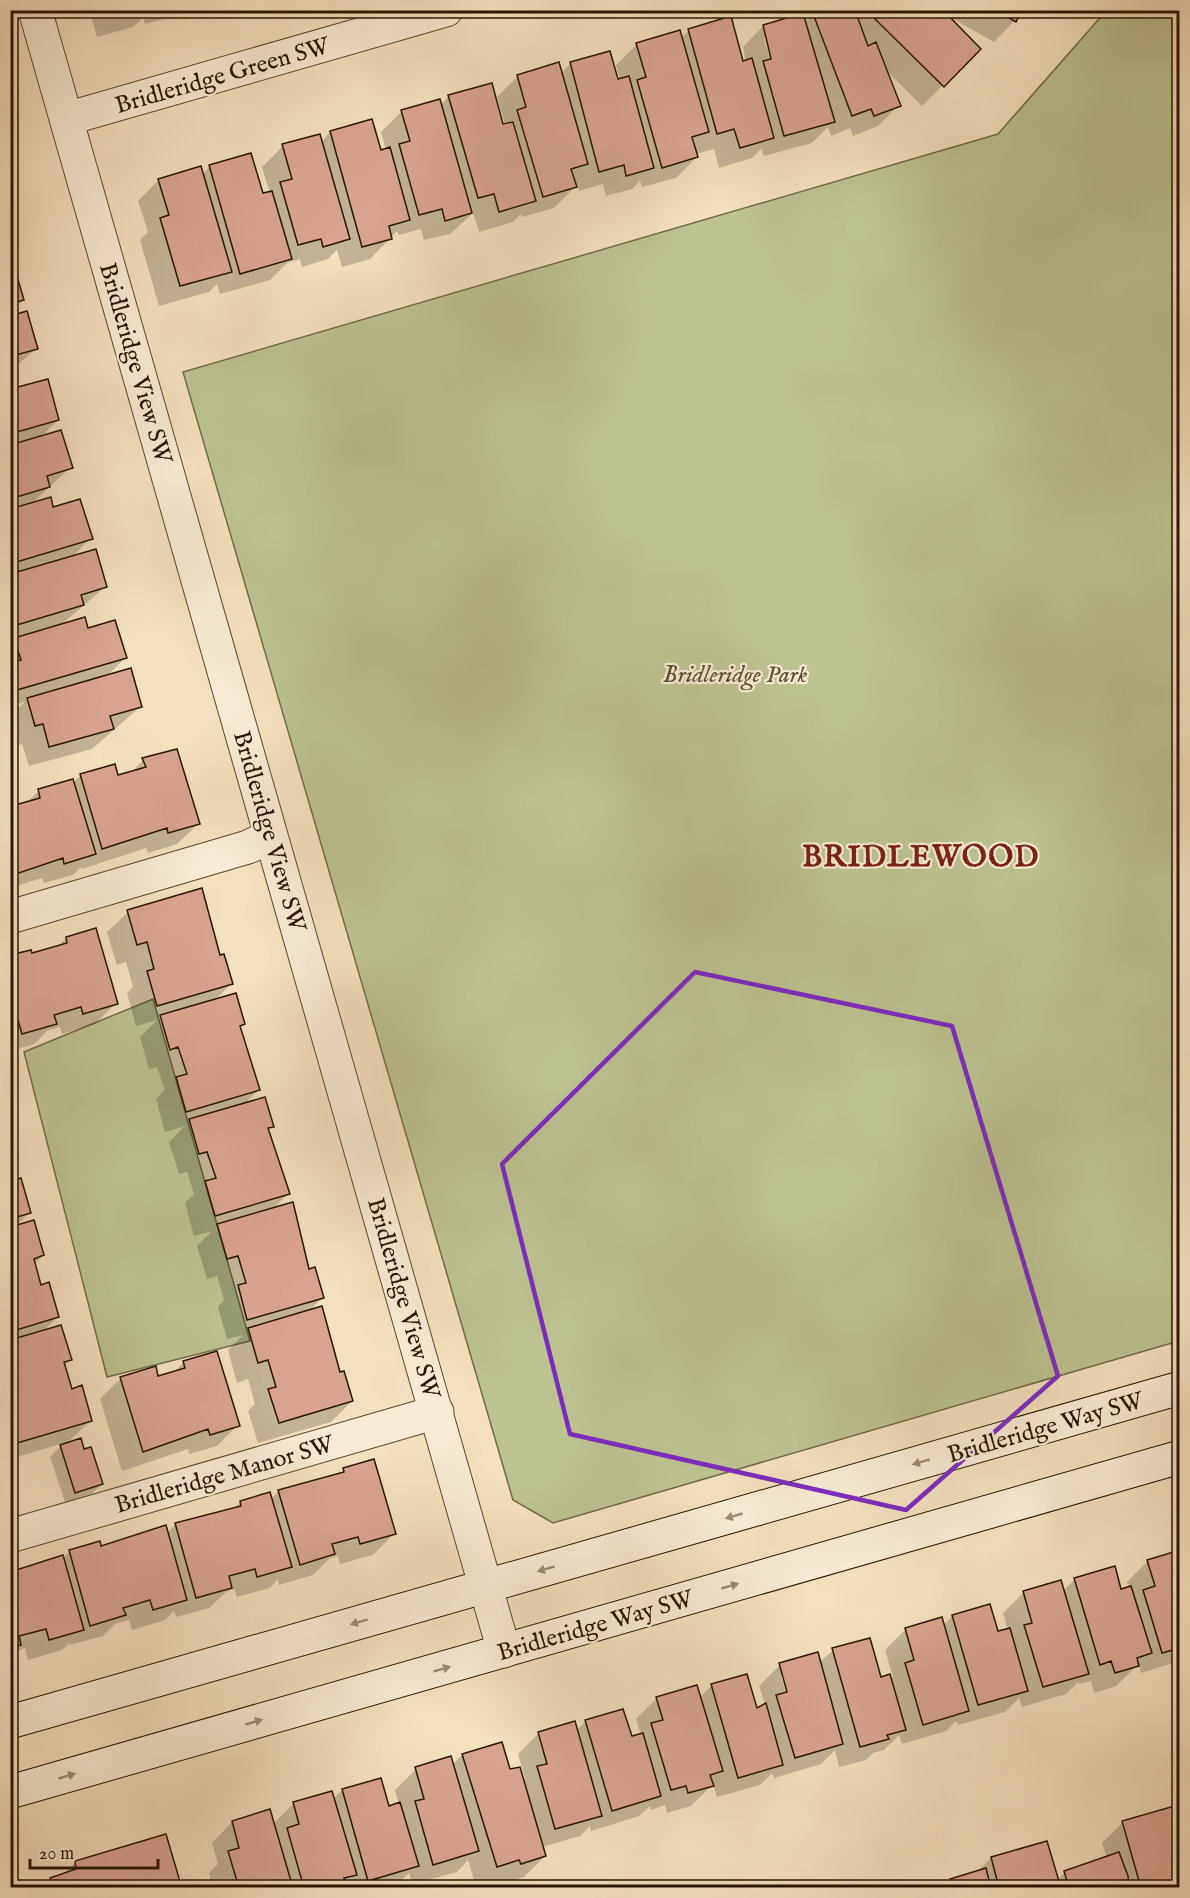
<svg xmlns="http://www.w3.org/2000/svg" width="1190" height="1898" font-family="'IM FELL English',serif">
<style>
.green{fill:#bcc290;stroke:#726c48;stroke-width:1.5}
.shadow{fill:#0003;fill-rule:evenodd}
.building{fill:#d9a391;stroke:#291501;stroke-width:1.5}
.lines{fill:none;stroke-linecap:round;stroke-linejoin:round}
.street-casing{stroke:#5c4830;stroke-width:35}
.secondary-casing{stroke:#291501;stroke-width:35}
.street{stroke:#f7ebd5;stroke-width:33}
.secondary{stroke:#f7ebd5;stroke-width:33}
.oneway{fill:#9a8b76}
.marked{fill:none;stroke:#7b2cbf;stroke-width:4.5;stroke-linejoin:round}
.labels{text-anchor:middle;stroke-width:4.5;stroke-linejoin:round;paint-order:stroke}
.street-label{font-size:24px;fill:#291501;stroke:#f7ebd5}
.park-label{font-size:24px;font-style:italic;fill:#5c5233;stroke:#f7ebd5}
.district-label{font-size:30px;font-weight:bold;letter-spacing:1.5px;fill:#7a1f14;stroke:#f7ebd5}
</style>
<rect width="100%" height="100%" fill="#f3e0be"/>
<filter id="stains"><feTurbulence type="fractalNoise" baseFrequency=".00333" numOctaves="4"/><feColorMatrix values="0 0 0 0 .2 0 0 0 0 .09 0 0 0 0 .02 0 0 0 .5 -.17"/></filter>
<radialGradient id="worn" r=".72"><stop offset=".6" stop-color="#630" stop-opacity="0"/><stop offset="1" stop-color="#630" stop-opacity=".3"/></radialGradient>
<path class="green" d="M1106,11H1179V1341L553,1523L513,1500L183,372L998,134Z
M153,999L250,1341L107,1377L24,1052Z"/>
<path class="shadow" d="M77,10H89L78,14Z
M89,10H186L182,14L145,24L143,18L133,27L97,37Z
M819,10H1020L1014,21L994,42L948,16L979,49L922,106L886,70L899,105L878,126L853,136L850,128L831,136L828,127L812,143L764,156L761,149L752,158L719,168L714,149L696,154L697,157L676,178L642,187L640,181L632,189L606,196L603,184L579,191L577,185L554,208L522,217L521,214L513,222L479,232L473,213L450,234L424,240L421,229L399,235L397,231L370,259L342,267L337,250L328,259L302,267L300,259L287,263L270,280L220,294L217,284L209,292L159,306L140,240L148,232L138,201L159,180L202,175L210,166L262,195L270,193L262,167L283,146L321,142L330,132L380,152L386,150L381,132L402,111L440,105L449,96L502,126L505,124L497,97L518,76L560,74L570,64L609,53L617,81L620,80L616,65L637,44L681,38L689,30L742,63L746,62L743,47L763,26L804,22ZM764,38H768L775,65L772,66Z
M10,265L23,300L10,312Z
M10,317L36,349L10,371Z
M10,391L58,420L40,438L71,467L31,504L52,509L91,538L72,557L105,587L61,625L87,630L125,658L106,677L140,707L92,749L29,766L22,744L15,746L10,731V716L25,702L10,706V644L15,639L10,640Z
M143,760L198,824L177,844L148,853L146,848L82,869L81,867L73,875L44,883L42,878L10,888V798L14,807L26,803L39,791L73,783L81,775L117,777L130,774Z
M128,912L218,957L231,984L214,1001L243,1024L239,1028L259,1090L243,1105L272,1126L268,1131L288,1194L273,1209L322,1298L308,1312L352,1401L331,1422L258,1443L248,1411L255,1404L248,1379L237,1383L228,1350L243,1335L227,1339L218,1307L224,1300L217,1276L207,1279L197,1246L212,1231L194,1236L185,1203L194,1194L187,1172L179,1174L169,1142L185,1126L165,1132L156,1099L165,1090L157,1067L149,1069L140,1037L157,1020L136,1026L127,993L133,987L126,962L117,965L107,932Z
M66,938L116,1003L95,1024L62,1034L60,1027L48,1030L34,1044L10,1051V957L31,955L57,948Z
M10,1183L30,1212L15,1227L43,1255L34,1264L40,1287L58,1317L42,1332L70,1360L64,1366L71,1391L90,1421L66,1444L83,1451L102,1484L91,1494L65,1502L50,1457L64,1443L10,1459Z
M184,1362L238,1425L217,1446L189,1454L188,1449L122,1471L100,1399L121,1378H157L173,1373Z
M344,1470L394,1534L373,1555L340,1564L338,1556L329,1559L313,1575L279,1585L278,1579L270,1588L237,1597L234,1589L226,1592L209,1608L176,1617L174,1611L165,1620L132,1630L129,1620L115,1624L103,1636L70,1645L69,1643L62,1650L28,1660L25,1648L10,1654V1573L62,1559L69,1552L167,1533L176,1524L234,1509L241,1502L271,1499L279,1491L339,1475Z
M1180,1551V1661L1141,1673L1139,1664L1116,1686L1094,1693L1091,1681L1079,1684L1078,1682L1066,1694L1022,1707L1019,1698L1005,1712L958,1725L956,1721L946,1731L902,1744L899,1735L884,1750L873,1753L866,1760L839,1767L835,1750L821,1764L774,1778L772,1773L760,1785L717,1797L713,1784L691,1806L667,1813L665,1805L651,1810L650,1806L639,1816L591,1831L590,1826L580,1836L542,1847L545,1856L524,1877L500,1884L499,1880L476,1887L468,1860L457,1872L412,1884L409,1873L392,1888H213L209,1873L218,1864L212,1843L232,1822L273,1824L294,1803L333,1799L342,1790L388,1807L399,1804L395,1790L416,1769L452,1765L462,1755L525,1779L518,1754L539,1733L576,1731L586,1721L631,1738L641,1735L636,1719L657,1698H699L712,1685L756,1711L765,1705L759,1686L780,1665L819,1663L833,1650L880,1678L890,1679L893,1677L885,1650L906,1629L943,1626L952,1616L989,1606L997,1633L1008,1630L1003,1613L1024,1592L1063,1591L1075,1579L1120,1591L1129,1588L1127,1582L1148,1561ZM781,1676H784L791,1699H788Z
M1177,1807L1180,1888H943L951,1880L977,1872L991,1858L1057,1880L1065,1872L1107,1858L1102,1843L1123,1822Z
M75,1862L179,1884L176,1888H43L51,1880L62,1876Z"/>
<path class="building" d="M116,10H142L117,17Z
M855,10L868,46L876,42L901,106L874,116L871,109L852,116L812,11Z
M883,10H943L981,49L944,87L875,19Z
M995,10H1022L1016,22Z
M803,13L835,122L784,136L763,61L771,59L763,25Z
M731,16L743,61L752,58L774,138L740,148L734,129L717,134L688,29Z
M680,30L709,132L692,137L698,157L662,168L637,80L646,77L636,43Z
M610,51L618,79L629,76L654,168L626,176L624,165L599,172L570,62Z
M559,62L588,164L571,169L577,187L543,197L517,110L526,107L517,75Z
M492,83L503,124L513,122L536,201L499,212L494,194L478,198L448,95Z
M440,99L472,213L445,221L442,209L419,215L399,144L410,141L401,110Z
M372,119L381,150L390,147L410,220L389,226L392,239L362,247L330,131Z
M320,134L350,239L323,247L321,239L298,245L280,182L292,179L282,144Z
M251,153L263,193L272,191L292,259L240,274L209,165Z
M201,166L232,272L180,286L160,218L169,215L158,179Z
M13,262L24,300L10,304V263Z
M27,311L38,349L12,356L15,368L10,369V316Z
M48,379L59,420L10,434V389Z
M61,430L73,468L47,476L50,487L10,499V445Z
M51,497L53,507L80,499L93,539L10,564V509Z
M96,549L107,587L81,595L84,605L10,627V574Z
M85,617L88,628L115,620L127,658L17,690L10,670V663L21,660L14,638Z
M131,668L142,707L110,716L114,729L49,747L43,724L35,726L27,698Z
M177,749L200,824L168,833L167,828L102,849L80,774L115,764L118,775L146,767L142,758Z
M73,779L96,854L64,864L63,858L10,876V794L15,805L40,798L38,789Z
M202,888L220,955L224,954L233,984L157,1006L147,971L154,969L147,942L137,945L127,910Z
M96,928L118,1004L83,1014L81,1007L54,1015L57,1024L22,1034L10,993V955L31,950L32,953L67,943L66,937Z
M236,993L245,1024L240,1026L260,1090L186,1112L176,1077L187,1074L178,1047L170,1050L160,1015Z
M265,1097L274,1127L268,1128L290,1194L215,1216L205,1181L216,1178L207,1152L199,1154L189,1119Z
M10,1178L11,1181L21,1178L31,1213L10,1219Z
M293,1202L309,1269L315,1267L324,1298L247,1320L238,1285L246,1283L238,1256L227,1259L217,1224Z
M34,1220L44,1255L34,1259L41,1285L49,1282L59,1317L10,1332V1227Z
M322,1306L340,1372L344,1371L353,1401L279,1423L268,1389L276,1387L268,1360L258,1363L248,1328Z
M61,1325L72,1360L64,1362L72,1389L82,1385L92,1421L17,1443L10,1422V1340Z
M217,1351L240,1426L210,1435L208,1429L143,1452L120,1377L156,1366L158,1376L185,1368L183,1361Z
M81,1438L84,1449L91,1447L103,1484L75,1493L60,1445Z
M374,1459L396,1534L360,1544L358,1537L332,1544L335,1554L300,1565L278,1490L344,1472L343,1468Z
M270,1492L292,1567L257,1577L255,1569L229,1576L232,1588L196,1598L175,1523L241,1506L240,1501Z
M166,1525L187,1600L153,1610L150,1600L123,1608L126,1615L90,1626L69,1550L100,1541L101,1546Z
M1180,1550V1648L1162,1653L1143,1590L1155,1586L1147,1560Z
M63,1555L84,1630L49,1640L46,1629L19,1636L21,1645L10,1648V1572Z
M1115,1566L1121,1589L1131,1586L1152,1653L1137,1658L1139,1666L1115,1673L1111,1661L1100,1665L1074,1578Z
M1061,1580L1089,1674L1043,1687L1024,1625L1032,1623L1023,1591Z
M990,1604L998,1631L1010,1628L1028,1691L978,1705L952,1615Z
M942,1617L969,1711L923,1725L905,1663L914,1660L905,1628Z
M870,1638L881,1677L890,1674L906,1730L887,1735L889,1739L860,1747L832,1648Z
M818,1652L843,1744L795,1758L776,1695L787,1692L779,1663Z
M747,1674L757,1708L766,1703L783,1765L738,1778L711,1684Z
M697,1685L723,1771L710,1775L714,1786L688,1793L686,1786L671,1790L651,1723L663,1720L656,1697Z
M623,1709L632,1736L643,1733L661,1796L612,1811L585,1720Z
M575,1721L602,1816L555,1829L537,1766L547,1764L538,1732Z
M502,1742L510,1769L520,1767L546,1856L521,1864L519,1860L497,1867L462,1754Z
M451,1756L479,1851L433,1865L415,1801L424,1799L415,1767Z
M381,1778L389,1806L400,1802L419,1866L368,1881L342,1789Z
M332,1791L357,1875L344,1878L348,1888H304L287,1828L299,1824L293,1802Z
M1178,1805L1180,1888H1141L1122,1821Z
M270,1809L293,1888H239L228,1851L239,1848L232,1821Z
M166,1834L181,1885L171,1888H53L50,1878L76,1869L75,1861Z
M1047,1841L1061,1888H999L991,1857Z
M1119,1852L1128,1876L1129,1888H1069L1064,1871Z
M986,1868L991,1888H952L950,1879Z"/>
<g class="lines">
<defs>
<path id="street" d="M35,10L504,1651
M66,119L446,10
M10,917L248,847L271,836
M10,1536L437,1412"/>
<path id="secondary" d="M10,1722L1180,1388
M10,1792L1180,1457"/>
</defs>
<use href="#street" class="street-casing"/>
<use href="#secondary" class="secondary-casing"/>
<use href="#street" class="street"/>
<use href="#secondary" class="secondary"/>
</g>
<defs><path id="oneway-solid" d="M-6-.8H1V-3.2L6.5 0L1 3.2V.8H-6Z" transform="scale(1.5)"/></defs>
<g class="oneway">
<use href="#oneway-solid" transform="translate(921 1462) rotate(164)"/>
<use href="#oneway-solid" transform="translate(734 1516) rotate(164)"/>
<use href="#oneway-solid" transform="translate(546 1569) rotate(164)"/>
<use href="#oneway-solid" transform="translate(730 1586) rotate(-16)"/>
<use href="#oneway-solid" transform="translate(359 1622) rotate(164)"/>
<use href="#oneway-solid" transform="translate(442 1669) rotate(-16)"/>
<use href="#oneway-solid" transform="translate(254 1722) rotate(-16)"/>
<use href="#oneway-solid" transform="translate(67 1776) rotate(-16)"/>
</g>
<path class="marked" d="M695,972L952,1026L1058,1376L906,1510L570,1434L502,1164Z"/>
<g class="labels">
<g class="street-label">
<text transform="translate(222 75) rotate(-16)" y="8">Bridleridge Green SW</text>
<text transform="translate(136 363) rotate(74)" y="8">Bridleridge View SW</text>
<text transform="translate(270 831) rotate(74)" y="8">Bridleridge View SW</text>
<text transform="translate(404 1298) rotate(74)" y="8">Bridleridge View SW</text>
<text transform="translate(1045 1427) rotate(-16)" y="8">Bridleridge Way SW</text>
<text transform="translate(224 1474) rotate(-16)" y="8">Bridleridge Manor SW</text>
<text transform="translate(595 1625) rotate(-16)" y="8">Bridleridge Way SW</text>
</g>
<g class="park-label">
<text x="735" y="682">Bridleridge Park</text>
</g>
<g class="district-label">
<text x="921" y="866">BRIDLEWOOD</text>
</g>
</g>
<rect width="1190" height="1898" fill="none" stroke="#f3e0be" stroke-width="36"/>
<rect x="12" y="12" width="1166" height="1874" fill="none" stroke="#291501" stroke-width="3"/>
<rect x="18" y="18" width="1154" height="1862" fill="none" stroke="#291501" stroke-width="1.5"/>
<path d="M30 1859v9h128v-9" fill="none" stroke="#291501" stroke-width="3"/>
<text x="39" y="1859" font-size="18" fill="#291501" stroke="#f7ebd5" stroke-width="4.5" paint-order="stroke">20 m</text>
<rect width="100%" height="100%" filter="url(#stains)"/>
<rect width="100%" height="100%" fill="url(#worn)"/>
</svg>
